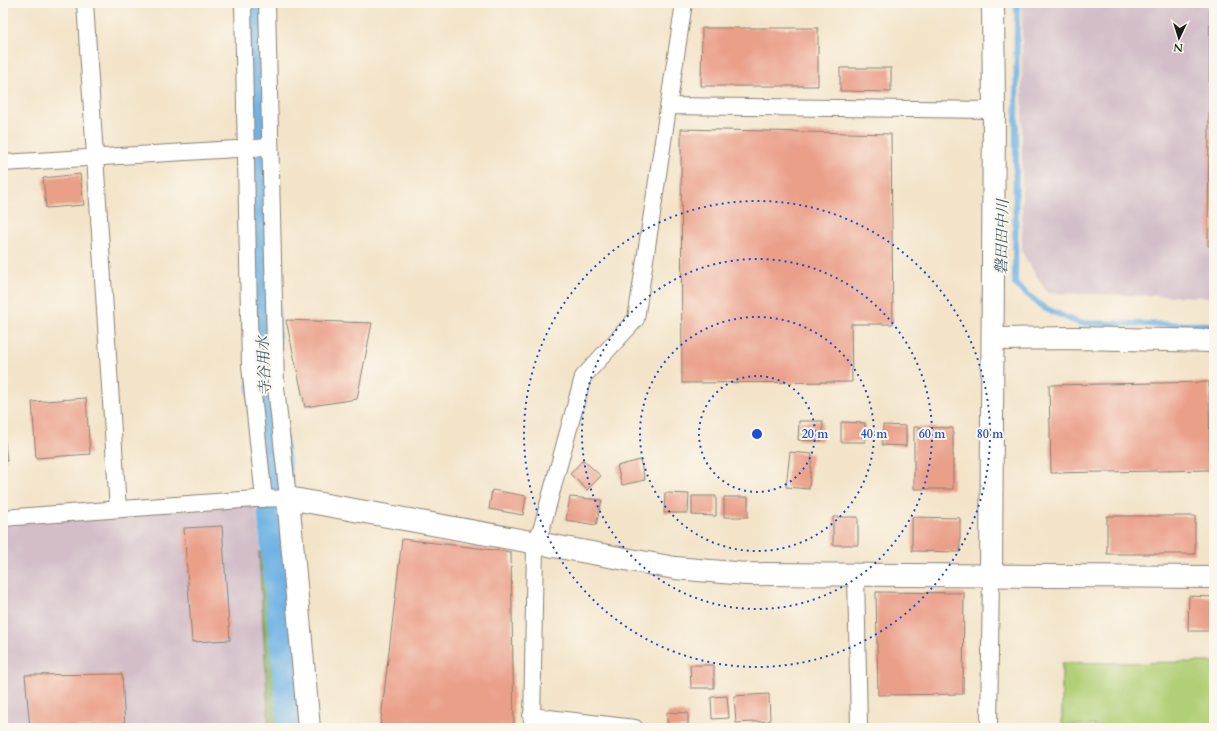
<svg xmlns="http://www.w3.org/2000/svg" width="1217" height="731" font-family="Cardo,'Noto Serif JP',serif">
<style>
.industrial{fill:#d2bdc8}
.green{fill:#b1cf76;stroke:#667649}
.forest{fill:#8cb267;stroke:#546742}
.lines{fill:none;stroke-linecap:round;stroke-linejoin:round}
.stream{stroke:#6fb2e4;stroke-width:6}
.river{stroke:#6fb2e4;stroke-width:35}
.building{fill:#ea9f89}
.street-casing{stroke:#888072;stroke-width:18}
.secondary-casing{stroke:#888072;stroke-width:24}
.street{stroke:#fff;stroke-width:16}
.secondary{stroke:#fff;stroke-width:22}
.ring{fill:none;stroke:#1d4ed8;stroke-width:2;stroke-dasharray:2 4}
.labels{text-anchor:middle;stroke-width:4;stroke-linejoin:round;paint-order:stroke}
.water-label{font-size:15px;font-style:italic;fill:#3d586c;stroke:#fbf7ec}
.centre{fill:#1d4ed8;stroke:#fbf7ec;stroke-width:2}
.ring-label{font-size:12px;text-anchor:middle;font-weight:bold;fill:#1d4ed8;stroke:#fbf7ec;stroke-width:4;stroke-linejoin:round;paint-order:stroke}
</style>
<rect width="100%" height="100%" fill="#fbf7ec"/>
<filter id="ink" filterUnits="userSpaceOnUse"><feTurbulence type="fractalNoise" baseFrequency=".025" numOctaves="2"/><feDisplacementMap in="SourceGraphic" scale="8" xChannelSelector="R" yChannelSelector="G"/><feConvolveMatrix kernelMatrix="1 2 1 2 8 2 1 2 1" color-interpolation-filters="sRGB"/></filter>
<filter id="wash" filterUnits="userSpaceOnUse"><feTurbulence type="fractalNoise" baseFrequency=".012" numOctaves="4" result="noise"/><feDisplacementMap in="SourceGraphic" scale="16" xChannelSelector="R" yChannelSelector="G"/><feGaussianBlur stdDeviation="0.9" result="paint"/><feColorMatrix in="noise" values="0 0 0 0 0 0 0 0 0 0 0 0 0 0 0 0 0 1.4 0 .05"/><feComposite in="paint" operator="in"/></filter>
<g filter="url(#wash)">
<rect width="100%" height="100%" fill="#f3e4c9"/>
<path class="industrial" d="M1022,3H1214V297L1047,293L1022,252Z
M255,499L279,728H3V517Z"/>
<path class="green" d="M1214,662V728H1117L1116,726L1062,725V663Z"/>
<path class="forest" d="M259,552L272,554L287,728H269Z"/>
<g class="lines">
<path class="stream" d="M1017,3L1015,284L1044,308L1079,323L1214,325"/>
<path class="river" d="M254,3L253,14L260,190L264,390L276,485L275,514L295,728"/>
</g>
<g id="blocks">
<path class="building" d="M1210,3H1214V246H1208Z
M702,28H818V86H701Z
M840,68H891V92L840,91Z
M681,129L891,134L893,324H851L852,382L682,383Z
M80,174L84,205L46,208L43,178Z
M286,320L372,323L357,399L305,407Z
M1209,382L1210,470L1051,473L1049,385Z
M86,398L90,454L36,458L32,402Z
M799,421H823L822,441L798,440Z
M841,422L865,423V442H841Z
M3,424L7,461H3Z
M883,425L906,426V446L882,445Z
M914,427L953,428V489H914Z
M790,452L812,454L809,489L786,487Z
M583,460L601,476L587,490L570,474Z
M640,460L645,480L622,485L617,466Z
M492,490L526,496L523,515L489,509Z
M665,493L689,494L688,513H664Z
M692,496H716V516L692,515Z
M570,497L602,500L596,525L566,520Z
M724,497H748V517H724Z
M1107,516H1195V554H1107Z
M833,517H858V545H833Z
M912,517L960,518V552L912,551Z
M222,526L230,640L192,642L184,528Z
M402,539L511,552L514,728H380Z
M876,592L964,593L963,694L878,695Z
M1189,596L1214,597V631H1188Z
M690,665H714V688H691Z
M122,674L125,728H30L25,675Z
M769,694L770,721L736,723L734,696Z
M727,696L729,718L712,719L711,697Z
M667,712L688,713V728H667Z"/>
</g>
</g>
<g filter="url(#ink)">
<use href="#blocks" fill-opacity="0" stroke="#888072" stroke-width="1"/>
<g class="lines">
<defs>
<path id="street" d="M85,3L118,509
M243,3L250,366L264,499
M669,106L994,110
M3,163L270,147
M3,518L255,499L288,498L276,387L267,3
M856,574L859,728
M531,716L635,728
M532,728L535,544L542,527L583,377L636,319L684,3
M989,728L991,574"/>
<path id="secondary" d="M993,339L1075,338L1214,341
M991,574L994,110L993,3
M309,728L288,498L675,568L746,574L1214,577"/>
</defs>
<use href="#street" class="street-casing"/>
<use href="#secondary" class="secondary-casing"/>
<use href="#street" class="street"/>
<use href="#secondary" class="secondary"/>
</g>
</g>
<g class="ring">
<circle cx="757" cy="434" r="58"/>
<circle cx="757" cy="434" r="117"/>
<circle cx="757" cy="434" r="175"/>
<circle cx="757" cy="434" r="233"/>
</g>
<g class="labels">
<g class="water-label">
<text transform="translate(1002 237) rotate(-89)" y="5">磐田田中川</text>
<text transform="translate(264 366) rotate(-93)" y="5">寺谷用水</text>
</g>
</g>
<circle cx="757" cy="434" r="6" class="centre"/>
<g class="ring-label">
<text x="815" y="438">20 m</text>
<text x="874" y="438">40 m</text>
<text x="932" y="438">60 m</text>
<text x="990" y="438">80 m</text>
</g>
<rect width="1217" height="731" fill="none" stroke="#fbf7ec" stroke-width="16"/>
<g transform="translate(1179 38) rotate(184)" stroke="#fbf7ec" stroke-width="3" paint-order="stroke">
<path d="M0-3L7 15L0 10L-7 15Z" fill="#1c1c1c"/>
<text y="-6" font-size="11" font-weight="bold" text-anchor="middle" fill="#1c1c1c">N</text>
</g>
</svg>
